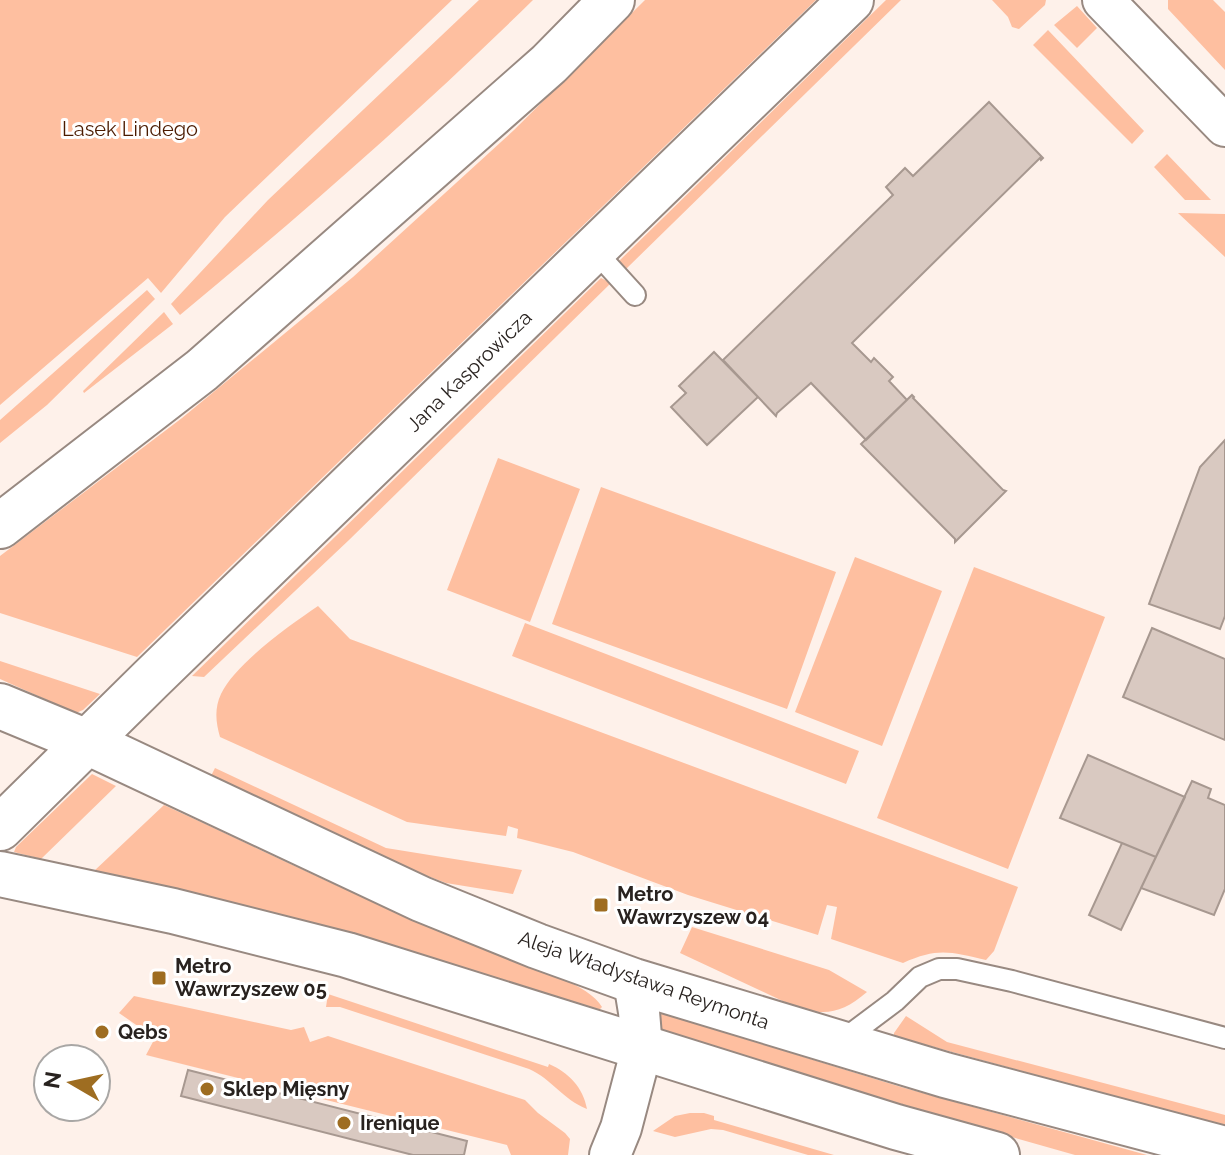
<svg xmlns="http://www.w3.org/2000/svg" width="1225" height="1155" font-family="Raleway,sans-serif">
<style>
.green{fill:#febfa0}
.building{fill:#d9c9c1;stroke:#a79890;stroke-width:2}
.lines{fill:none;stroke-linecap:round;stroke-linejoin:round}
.lane-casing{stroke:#988981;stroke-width:24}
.street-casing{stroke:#988981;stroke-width:44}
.secondary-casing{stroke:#988981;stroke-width:48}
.lane{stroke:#fff;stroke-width:20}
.street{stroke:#fff;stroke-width:40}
.secondary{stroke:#fff;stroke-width:44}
.poi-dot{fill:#9e6d21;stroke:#fff;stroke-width:3}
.labels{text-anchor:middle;stroke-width:6;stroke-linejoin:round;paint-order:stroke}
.park-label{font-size:20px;fill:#4b1b00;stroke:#fff}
.street-label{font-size:20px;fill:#28221f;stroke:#fff}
.poi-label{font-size:20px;font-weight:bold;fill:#28221f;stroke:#fff;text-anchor:start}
</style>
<rect width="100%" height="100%" fill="#fef1ea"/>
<path class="green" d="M0,0H452L225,217L161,293L148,278L0,405Z
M479,0H533C420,111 302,214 180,315L171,304L268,200Z
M645,0H816L137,657L0,613V556L182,418L353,277L514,130Z
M886,0H901L626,269L619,261Z
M992,0H1046L1045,5L1019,29L1012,27L1008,17Z
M1168,0H1213L1225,12V70L1168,9Z
M1077,6L1097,28L1077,48L1054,25Z
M1048,30L1144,131L1132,144L1033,45Z
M1167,154L1211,200H1185L1154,167Z
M1178,213L1225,214V257Z
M601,278L611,283L349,540L204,677L192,676Z
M147,290L155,299L47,405L0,443V420Z
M164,312L173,324L84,393L83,391Z
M498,458L580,489L530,622L447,590Z
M601,487L836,572L787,709L552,624Z
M855,557L942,591L882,746L795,712Z
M974,567L1105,617L1008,869L877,818Z
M318,606L350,639L1018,887L994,951L986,960C951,952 938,947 903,963L831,939L837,907L827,905L818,935L688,895L573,852L517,838L518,829L508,826L506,836L407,822L220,737C216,723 214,709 221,694C235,664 290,625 318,606Z
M525,623L859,751L846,784L512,656Z
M0,661L100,694L83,710L76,713L0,679Z
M215,768L386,848L522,870L513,894L446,883L417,872L211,776Z
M92,774L116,786L41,859L14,852L16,847Z
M164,805C279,858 393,914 511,960C536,969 589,984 602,1007L599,1010L333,929L93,872Z
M692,927L829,970L867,992C840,1015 822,1017 789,1004L680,953Z
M328,994L548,1067L549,1064C569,1073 583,1087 587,1109C562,1099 552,1079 529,1069L340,1007H326Z
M134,996L291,1030L304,1027L310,1042L328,1036L525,1100L538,1113L565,1133L570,1139L568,1155H511L507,1145L146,1055L155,1038L119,1013Z
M658,1012L901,1087L1147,1155H1075L885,1101L657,1031Z
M906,1016L947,1042L1225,1115V1127L894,1036V1033Z
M690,1113H704L714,1116V1120L834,1155H808L723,1130L711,1129L675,1137L653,1131L675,1116Z"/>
<path class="building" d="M989,102L1043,158L1041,160L1040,158L852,343L871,362L874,358L893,377L889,381L907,400L866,440L811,383L777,413L776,416L723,360L893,195L886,187L905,168L913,176Z
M714,352L758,397L707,445L671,407L686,393L679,386Z
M912,395L914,397L913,398L1003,490L1006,491L955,542V539L861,444Z
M1225,440V616L1220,629L1149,604L1200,467Z
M1152,628L1225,659V740L1123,697Z
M1088,755L1185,797L1156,857L1060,818Z
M1192,781L1211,789L1208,798L1225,805V889L1214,915L1141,888Z
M1122,843L1156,857L1121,930L1089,915Z
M188,1070L467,1141L464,1155H413L181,1096Z"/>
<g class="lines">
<defs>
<path id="lane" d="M594,250L635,295
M839,1043L895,1001L920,977L939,969H957L1012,981L1225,1038"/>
<path id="street" d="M1103,0L1225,126
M610,1155L621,1128L642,1048L639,1012L634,981"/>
<path id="secondary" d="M0,526L202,370L549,64L612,0
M0,706L87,742L421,899L537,946L634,981L945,1075L1225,1149
M0,828L150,680L851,0
M0,874L173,911L347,955L896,1127L997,1155"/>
</defs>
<use href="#lane" class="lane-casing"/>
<use href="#street" class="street-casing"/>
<use href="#secondary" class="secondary-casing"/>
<use href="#lane" class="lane"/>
<use href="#street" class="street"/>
<use href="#secondary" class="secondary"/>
</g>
<g class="poi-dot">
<rect x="593" y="897" width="16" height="16" rx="4"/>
<rect x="151" y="970" width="16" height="16" rx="4"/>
<circle cx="102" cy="1032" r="8"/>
<circle cx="207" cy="1089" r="8"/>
<circle cx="344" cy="1123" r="8"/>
</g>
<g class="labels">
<g class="park-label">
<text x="130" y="136">Lasek Lindego</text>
</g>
<g class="street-label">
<text transform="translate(469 371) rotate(-44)" y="7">Jana Kasprowicza</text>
<text transform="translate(644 980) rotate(19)" y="7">Aleja Władysława Reymonta</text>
</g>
<g class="poi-label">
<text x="617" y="901">Metro<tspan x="617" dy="23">Wawrzyszew 04</tspan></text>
<text x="175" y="973">Metro<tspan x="175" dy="23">Wawrzyszew 05</tspan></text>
<text x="118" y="1039">Qebs</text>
<text x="223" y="1096">Sklep Mięsny</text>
<text x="360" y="1130">Irenique</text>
</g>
</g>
<g transform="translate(72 1083) rotate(279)"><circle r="38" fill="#ffffff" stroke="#a9a7a5" stroke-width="2"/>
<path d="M0-6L14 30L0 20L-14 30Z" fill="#9e6d21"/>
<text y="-12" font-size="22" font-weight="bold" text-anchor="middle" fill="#28221f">N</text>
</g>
</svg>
